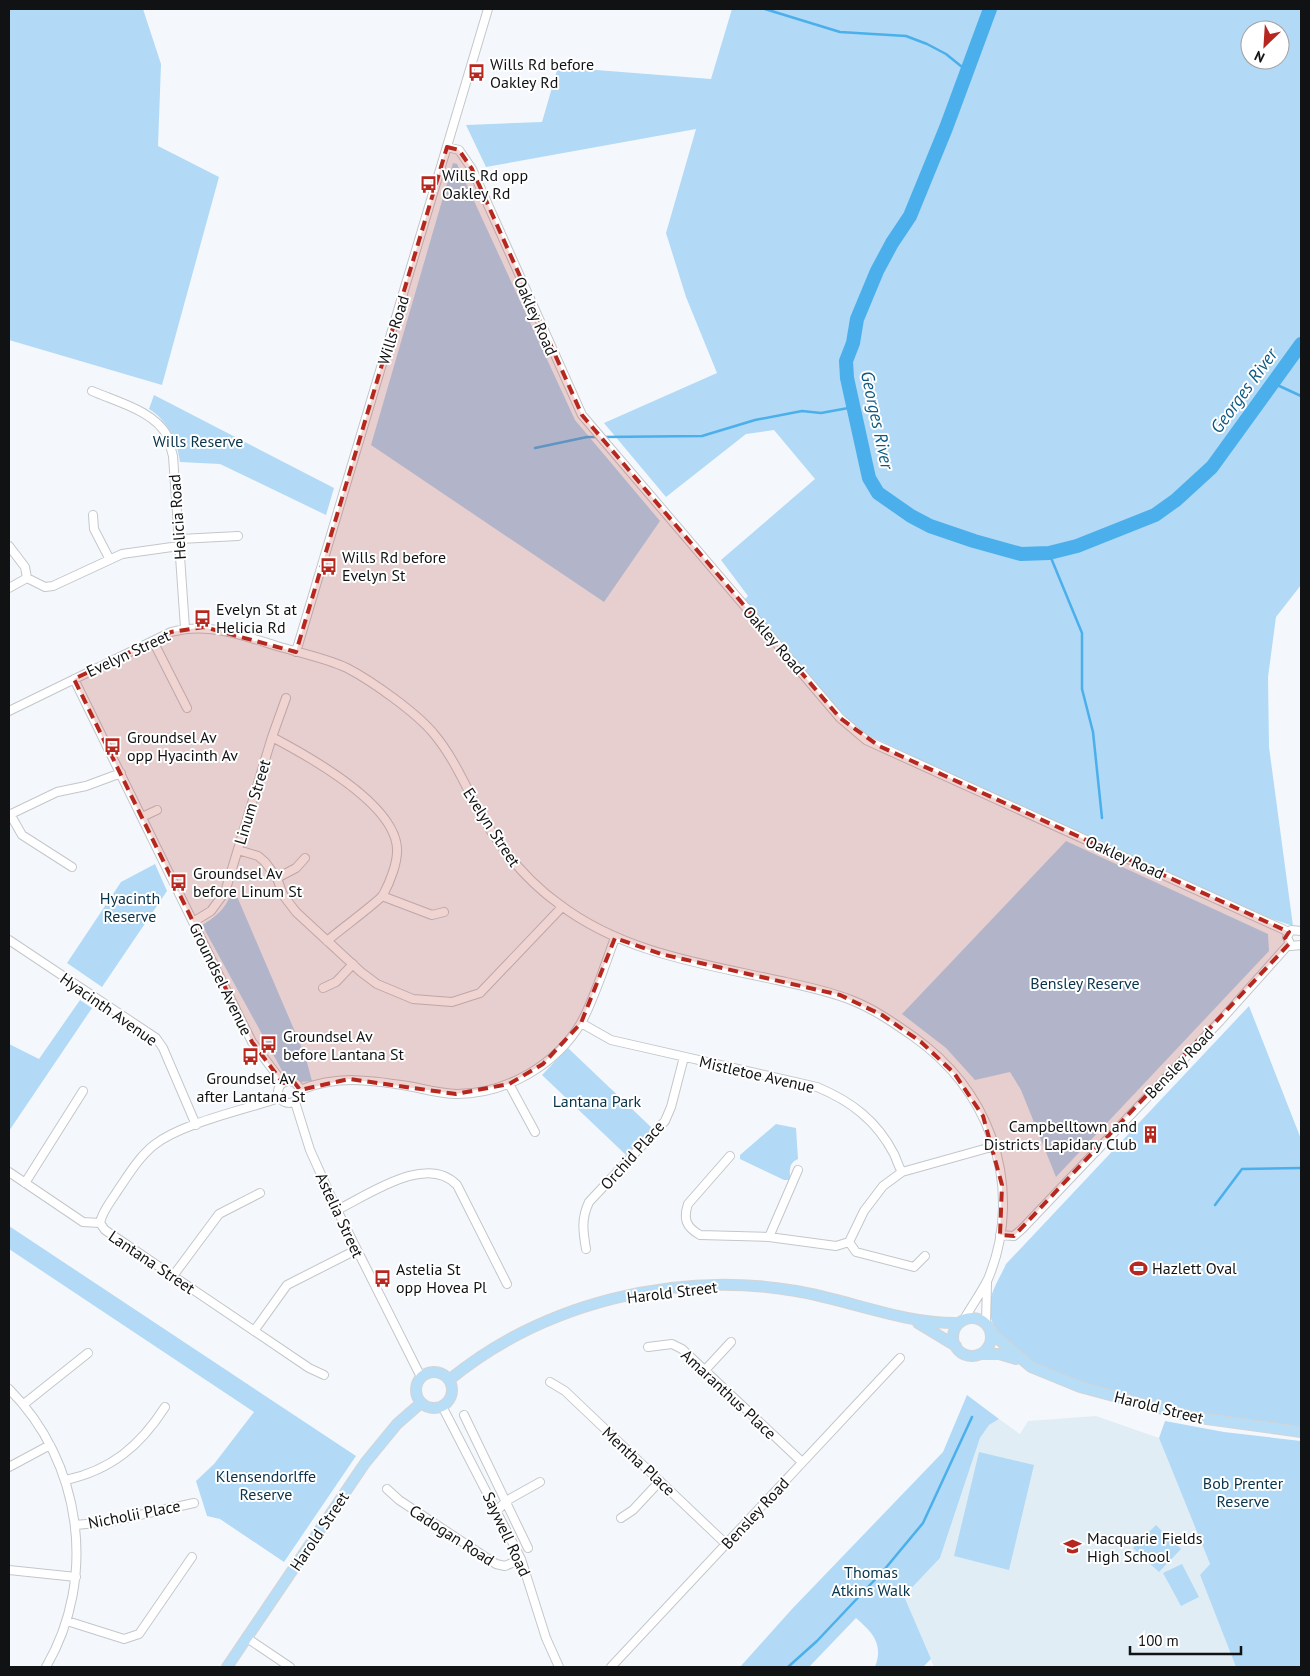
<svg xmlns="http://www.w3.org/2000/svg" width="1310" height="1676" font-family="'PT Sans',sans-serif">
<style>
.built{fill:#e1edf4}
.green{fill:#b2d9f5;fill-rule:evenodd}
.lines{fill:none;stroke-linecap:round;stroke-linejoin:round}
.stream{stroke:#4bafeb;stroke-width:2.5}
.river{stroke:#4bafeb;stroke-width:14}
.minor-casing{stroke:#c3c7ca;stroke-width:10}
.major-casing{stroke:#d4d4d5;stroke-width:12}
.minor{stroke:#fff;stroke-width:8}
.major{stroke:#b8ddf6;stroke-width:10}
.marked{fill:#b6281f;fill-opacity:0.2;stroke:#b6281f;stroke-width:4;stroke-dasharray:10 6;stroke-linejoin:round}
.labels{text-anchor:middle;stroke-width:4;stroke-linejoin:round;paint-order:stroke}
.poi-label{font-size:16px;fill:#111213;stroke:#fff;text-anchor:start}
.street-label{font-size:16px;fill:#111213;stroke:#fff}
.park-label{font-size:16px;fill:#07334b;stroke:#fff}
.water-label{font-size:18px;font-style:italic;fill:#0e5a82;stroke:#fff}
</style>
<rect width="100%" height="100%" fill="#f4f8fc"/>
<path class="built" d="M1096,1416L1159,1438L1210,1564L1200,1575L1236,1667H934L904,1596L940,1558L980,1438L989,1425L999,1419L1020,1434L1028,1421Z"/>
<path class="green" d="M9,9H143L161,64L158,146L219,177L162,385L9,340Z
M732,9H1301V585L1276,617L1268,677L1269,747L1293,926L1272,919L982,789L861,732L838,709L744,600L748,596L721,560L815,479L774,430L746,434L666,497L604,423L717,373L686,297L666,233L696,129L486,167L466,125L542,122L558,67L711,79ZM1250,30H1280V60H1250Z
M453,163L457,164L575,420L660,521L604,602L371,445Z
M154,395L334,488L326,515L220,464L180,462C177,440 168,421 149,409Z
M1066,841L1268,934L1269,951L1056,1177L1021,1090L1010,1072L975,1080L946,1048L902,1014Z
M155,864L167,891L102,987L67,963L121,882Z
M233,887L305,1055L312,1081L301,1082L285,1076L202,925C219,915 228,906 233,887Z
M80,1000L92,1008L9,1131V1044L39,1059Z
M1249,1006L1301,1139V1427C1258,1423 1212,1420 1170,1409C1148,1403 1126,1396 1105,1389C1066,1377 999,1360 990,1314C986,1298 1000,1278 1006,1264Z
M568,1048L652,1128L626,1155L542,1075Z
M776,1124L796,1128L798,1159C788,1163 790,1171 790,1180H784L740,1159V1155Z
M9,1226L356,1456L284,1562L220,1519L207,1516L196,1481L214,1464L254,1412L9,1249Z
M967,1395L999,1419L989,1425L980,1438L940,1558L904,1596L931,1659L923,1667H875C884,1644 872,1632 856,1618L809,1667H740L792,1609L943,1452Z
M1165,1421L1224,1432L1301,1441V1667H1236L1200,1575L1210,1564L1159,1438Z
M979,1452L1034,1465L1009,1570L954,1556Z
M1156,1525L1167,1536L1162,1542L1164,1543L1170,1538L1181,1549L1159,1572L1147,1561L1152,1555L1150,1554L1145,1559L1133,1548Z
M1182,1564L1199,1597L1181,1606L1163,1573Z"/>
<g class="lines">
<path class="stream" d="M765,9L840,32L906,36L927,44L946,54L967,71
M1273,383L1301,396
M603,437L702,436L755,420L802,411L821,413L854,407
M535,448L587,437H597
M1049,553L1082,633V689L1093,732L1102,818
M1215,1205L1242,1169L1301,1168
M788,1667L817,1641L884,1570L923,1523L972,1417"/>
<path class="river" d="M990,9L946,128L910,216L892,243L877,271L857,319L853,343L846,361L847,378L869,478L878,493L911,516L930,526L974,541L1021,554L1049,553L1077,546L1155,515L1176,500L1212,467L1301,344"/>
<defs>
<path id="minor" d="M447,147L459,150L472,169L582,415L840,718L866,740L879,746L1289,932
M92,391C117,402 155,411 168,437C170,443 171,450 173,456L185,628
M93,515L94,529L109,558
M180,539L238,536
M9,546L25,567L27,578
M27,578L45,587L53,586L122,554L179,546
M9,588L27,578
M153,641L187,708
M296,652L488,9
M74,679L239,1016L252,1042L283,1083
M9,711L171,632C209,622 241,635 277,646C300,653 326,658 347,668C372,681 417,713 434,734C455,759 467,790 483,818C503,852 527,881 559,904C623,953 704,964 781,981C804,986 829,991 851,1000C874,1009 894,1023 914,1037C949,1062 976,1095 991,1136C1008,1182 1007,1234 988,1279C981,1293 971,1307 963,1321
M272,737C308,756 394,803 397,848C398,862 390,882 383,895C378,902 337,932 327,941
M10,814L22,835L72,867
M9,815L57,792L86,786L121,773
M142,817L157,810
M238,850L258,856L265,862L277,878L283,895L296,912L361,972L377,984L413,999L452,1002L480,993L562,907
M277,878L296,868L305,858
M382,896L432,915L444,912
M193,922L211,911L225,892L272,737L286,698
M1301,931L1291,930L1287,937L1291,946L1301,945
M9,940L156,1038L163,1048L196,1125
M323,988L336,982L353,964
M581,1023L611,1040L817,1087C851,1101 877,1121 894,1154C897,1160 898,1166 902,1172
M278 1092a11 11 0 1 1 22 0a11 11 0 1 1-22 0Z
M509,1084L535,1132
M300,1090C337,1075 370,1080 408,1086C424,1089 441,1094 457,1094C506,1094 556,1065 581,1023C594,1000 605,964 615,938
M279,1098C244,1110 182,1123 154,1145C139,1157 129,1174 118,1190C112,1200 102,1211 100,1223L105,1230L309,1368L324,1375
M295,1102L310,1150L337,1210L421,1377
M730,1156L688,1204C683,1219 686,1227 700,1235L769,1237L836,1246L849,1242
M9,1172L83,1222L100,1223
M25,1183L83,1091
M337,1210C370,1194 427,1153 457,1185L507,1284
M1000,1235L1014,1236L1022,1229L1220,1021L1289,944
M769,1237L798,1170
M849,1242L864,1211L883,1186L902,1172L995,1146
M849,1242L856,1252L914,1267L925,1256
M586,1249C583,1231 581,1219 589,1202L665,1121L671,1107L684,1057
M173,1276L219,1214L260,1193
M986,1324L987,1282
M254,1331L287,1285L356,1250
M648,1347L672,1344L682,1349L802,1462
M706,1369L731,1342
M550,1382L565,1391L726,1544
M9,1389C82,1462 98,1578 46,1667
M24,1404L88,1353
M442,1406L521,1559L546,1638L559,1667
M464,1415L528,1548
M9,1467L50,1445
M66,1480C111,1470 140,1446 165,1407
M387,1489L399,1500L496,1564L505,1566L521,1559
M497,1511L506,1501L540,1482
M621,1518L633,1510L660,1481
M75,1525L108,1522L194,1503
M9,1570L76,1577
M67,1621L124,1639L139,1634L192,1557
M247,1638L290,1667
M611,1667L900,1358"/>
<path id="major" d="M953 1337a19 19 0 1 1 38 0a19 19 0 1 1-38 0Z
M918,1323L956,1346
M991,1333L1031,1367L1080,1387L1192,1417L1301,1432
M981,1354H999L1016,1359
M416 1390a18 18 0 1 1 36 0a18 18 0 1 1-36 0Z
M449,1380C543,1303 676,1270 796,1291C850,1300 903,1324 959,1323
M227,1667L365,1463L397,1424L421,1403"/>
</defs>
<use href="#minor" class="minor-casing"/>
<use href="#major" class="major-casing"/>
<use href="#minor" class="minor"/>
<use href="#major" class="major"/>
</g>
<path class="marked" d="M447,147L459,150L472,169L582,415L840,718L879,746L1289,932L1285,938L1289,944L1014,1236L1000,1235L1002,1185L983,1116L954,1073L921,1042L882,1015L840,995L661,954L615,938L581,1023L543,1064L509,1084L456,1094L349,1079L300,1090L294,1082L283,1083L252,1042L74,679L171,632L204,627L296,652Z"/>
<defs>
<symbol id="bus-bare" viewBox="-9 -9 18 18"><path d="M-5-6H5V4H4V6H2V4H-2V6H-4V4H-5ZM-3.5-4V0h7V-4ZM-3.5 1.2v1.5H-2V1.2ZM2 1.2v1.5H3.5V1.2Z" fill="#b6281f" stroke="#fff" stroke-width="2.5" paint-order="stroke"/></symbol>
<symbol id="building-bare" viewBox="-9 -9 18 18"><path d="M-4-6H4V6H1V3H-1V6H-4ZM-2.5-4.3h1.7v1.8h-1.7ZM.8-4.3h1.7v1.8H.8ZM-2.5-1h1.7V.8h-1.7ZM.8-1h1.7V.8H.8Z" fill="#b6281f" stroke="#fff" stroke-width="2.5" paint-order="stroke"/></symbol>
<symbol id="stadium-bare" viewBox="-9 -9 18 18"><path d="M0-5a6.5 5 0 1 0 0 10a6.5 5 0 1 0 0-10ZM-3.5-1.8h7v3.6h-7Z" fill="#b6281f" stroke="#fff" stroke-width="2.5" paint-order="stroke"/></symbol>
<symbol id="school-bare" viewBox="-9 -9 18 18"><path d="M0-5L7-2L0 1L-7-2ZM-4 1L0 2.5L4 1V4Q0 6-4 4Z" fill="#b6281f" stroke="#fff" stroke-width="2.5" paint-order="stroke"/></symbol>
</defs>
<g fill-rule="evenodd">
<use href="#bus-bare" x="464" y="60" width="25" height="25"/>
<use href="#bus-bare" x="416" y="172" width="25" height="25"/>
<use href="#bus-bare" x="316" y="554" width="25" height="25"/>
<use href="#bus-bare" x="190" y="606" width="25" height="25"/>
<use href="#bus-bare" x="100" y="734" width="25" height="25"/>
<use href="#bus-bare" x="166" y="870" width="25" height="25"/>
<use href="#bus-bare" x="256" y="1032" width="25" height="25"/>
<use href="#bus-bare" x="238" y="1044" width="25" height="25"/>
<use href="#building-bare" x="1138" y="1122" width="25" height="25"/>
<use href="#stadium-bare" x="1126" y="1256" width="25" height="25"/>
<use href="#bus-bare" x="370" y="1266" width="25" height="25"/>
<use href="#school-bare" x="1060" y="1534" width="25" height="25"/>
</g>
<g class="labels">
<g class="poi-label">
<text x="490" y="70">Wills Rd before<tspan x="490" dy="18">Oakley Rd</tspan></text>
<text x="442" y="181">Wills Rd opp<tspan x="442" dy="18">Oakley Rd</tspan></text>
<text x="342" y="563">Wills Rd before<tspan x="342" dy="18">Evelyn St</tspan></text>
<text x="216" y="615">Evelyn St at<tspan x="216" dy="18">Helicia Rd</tspan></text>
<text x="127" y="743">Groundsel Av<tspan x="127" dy="18">opp Hyacinth Av</tspan></text>
<text x="193" y="879">Groundsel Av<tspan x="193" dy="18">before Linum St</tspan></text>
<text x="283" y="1042">Groundsel Av<tspan x="283" dy="18">before Lantana St</tspan></text>
<text x="251" y="1084" text-anchor="middle">Groundsel Av<tspan x="251" dy="18">after Lantana St</tspan></text>
<text x="1137" y="1132" text-anchor="end">Campbelltown and<tspan x="1137" dy="18">Districts Lapidary Club</tspan></text>
<text x="1152" y="1274">Hazlett Oval</text>
<text x="396" y="1275">Astelia St<tspan x="396" dy="18">opp Hovea Pl</tspan></text>
<text x="1087" y="1544">Macquarie Fields<tspan x="1087" dy="18">High School</tspan></text>
</g>
<g class="street-label">
<text transform="translate(536 316) rotate(66)" y="6">Oakley Road</text>
<text transform="translate(393 330) rotate(-73)" y="6">Wills Road</text>
<text transform="translate(177 517) rotate(-94)" y="6">Helicia Road</text>
<text transform="translate(774 640) rotate(49)" y="6">Oakley Road</text>
<text transform="translate(128 653) rotate(-25)" y="6">Evelyn Street</text>
<text transform="translate(252 802) rotate(-73)" y="6">Linum Street</text>
<text transform="translate(492 827) rotate(57)" y="6">Evelyn Street</text>
<text transform="translate(1125 857) rotate(24)" y="6">Oakley Road</text>
<text transform="translate(221 979) rotate(64)" y="6">Groundsel Avenue</text>
<text transform="translate(109 1009) rotate(35)" y="6">Hyacinth Avenue</text>
<text transform="translate(1179 1063) rotate(-46)" y="6">Bensley Road</text>
<text transform="translate(757 1074) rotate(13)" y="6">Mistletoe Avenue</text>
<text transform="translate(632 1155) rotate(-48)" y="6">Orchid Place</text>
<text transform="translate(340 1215) rotate(65)" y="6">Astelia Street</text>
<text transform="translate(152 1262) rotate(34)" y="6">Lantana Street</text>
<text transform="translate(672 1292) rotate(-7)" y="6">Harold Street</text>
<text transform="translate(729 1394) rotate(43)" y="6">Amaranthus Place</text>
<text transform="translate(1159 1407) rotate(14)" y="6">Harold Street</text>
<text transform="translate(639 1461) rotate(43)" y="6">Mentha Place</text>
<text transform="translate(755 1513) rotate(-47)" y="6">Bensley Road</text>
<text transform="translate(134 1514) rotate(-11)" y="6">Nicholii Place</text>
<text transform="translate(319 1531) rotate(-56)" y="6">Harold Street</text>
<text transform="translate(507 1534) rotate(65)" y="6">Saywell Road</text>
<text transform="translate(452 1535) rotate(33)" y="6">Cadogan Road</text>
</g>
<g class="park-label">
<text x="198" y="447">Wills Reserve</text>
<text x="130" y="904">Hyacinth<tspan x="130" dy="18">Reserve</tspan></text>
<text x="1085" y="989">Bensley Reserve</text>
<text x="597" y="1107">Lantana Park</text>
<text x="266" y="1482">Klensendorlffe<tspan x="266" dy="18">Reserve</tspan></text>
<text x="1243" y="1489">Bob Prenter<tspan x="1243" dy="18">Reserve</tspan></text>
<text x="871" y="1578">Thomas<tspan x="871" dy="18">Atkins Walk</tspan></text>
</g>
<g class="water-label">
<text transform="translate(1244 391) rotate(-54)" y="6">Georges River</text>
<text transform="translate(877 420) rotate(78)" y="6">Georges River</text>
</g>
</g>
<rect width="1310" height="1676" fill="none" stroke="#111213" stroke-width="20"/>
<g transform="translate(1265 45) rotate(205)"><circle r="24" fill="#ffffff" stroke="#a0a0a1"/>
<path d="M0-4L9 19L0 12L-9 19Z" fill="#b6281f"/>
<text y="-8" font-size="14" font-weight="bold" text-anchor="middle" fill="#111213">N</text>
</g>
<path d="M1130 1646v8h111v-8" fill="none" stroke="#111213" stroke-width="2.5"/>
<text x="1138" y="1646" font-size="15" fill="#111213" stroke="#ffffff" stroke-width="4" paint-order="stroke">100 m</text>
</svg>
